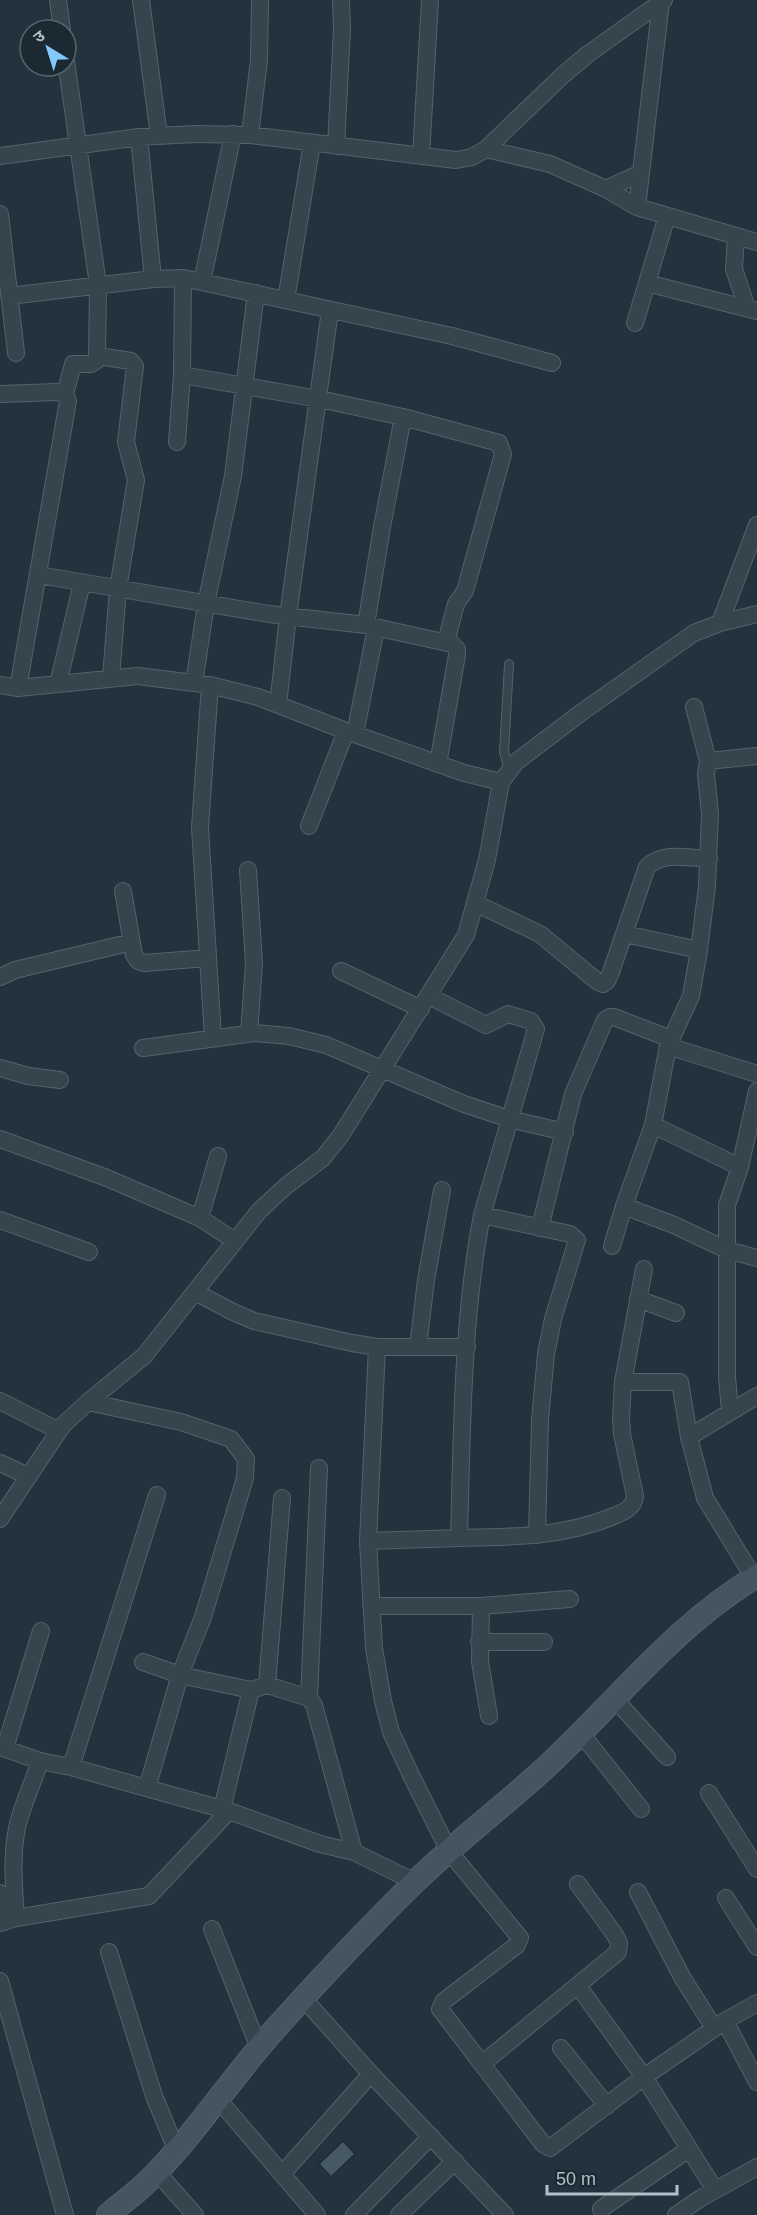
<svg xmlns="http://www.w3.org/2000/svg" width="757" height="2215" font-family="Arial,'Noto Sans Devanagari',sans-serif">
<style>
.building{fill:#465963;stroke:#1d2b34;stroke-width:1.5}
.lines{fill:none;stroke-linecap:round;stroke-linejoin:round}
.lane-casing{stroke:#54626b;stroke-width:10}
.street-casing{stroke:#54626b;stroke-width:18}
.secondary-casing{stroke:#54626b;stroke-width:24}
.lane{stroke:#36444d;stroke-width:8}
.street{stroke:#36444d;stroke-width:16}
.secondary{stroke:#445460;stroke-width:22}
</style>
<rect width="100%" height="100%" fill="#22333d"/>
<path class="building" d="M343,2141L355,2154L331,2177L319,2164Z"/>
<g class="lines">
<defs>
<path id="lane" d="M509,664L504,752L509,770"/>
<path id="street" d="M58,0L62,30
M141,0L159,136
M250,135L259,60L260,0
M139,137L153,279
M336,146L342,29L341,0
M486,149L550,164L606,189L637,207L757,242
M0,156L139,137L194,134L250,135L456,160L472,157L486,149L563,75L588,54L664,0
M421,156L430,0
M606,189L641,173
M637,207L661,2
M0,214L16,353
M736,236L734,269L747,308
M202,282L233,134
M647,283L757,311
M9,296L153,279L183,278L452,336L552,363
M286,300L312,143
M635,323L667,216
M98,356L131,361L135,366L126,442L136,480L118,589L111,678
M182,375L319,399L403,417L499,443L503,454L465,591L456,604L446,642
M0,394L57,392L65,394L68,401L18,688
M65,394L73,364H91L97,360L98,285L66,61
M177,442L182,375L183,278
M39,575L269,614L366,625L452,644L457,649V655L438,764
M720,623L757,525
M366,625L382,527L403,417
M194,683L206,604L233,476L256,293
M58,684L82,583
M0,685L18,688L138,676L210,685L258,697L346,731L464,773L501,782
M210,685L200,827L213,1038
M278,705L288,616L330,310
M355,734L376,628
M708,761L757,756
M309,826L346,731
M248,870L254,963L249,1033
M123,891L134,955L138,961L144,963L208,958
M475,903L540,934L598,982L603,984L607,981L611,972L647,867C663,851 688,858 709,859
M625,934L699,950
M341,971L421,1009
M0,977L15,970L132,942
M429,996L486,1025L508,1014L531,1021L536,1029L482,1215C462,1319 462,1432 459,1538
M668,1046L757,1074
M143,1048L254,1033L289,1036L326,1045L464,1104L509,1119L565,1132
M0,1068L28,1076L60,1080
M653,1125L740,1167
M0,1139L107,1178L200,1218L235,1241
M624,1206L674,1225L727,1250L757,1258
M482,1215L570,1234L577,1240L553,1319L546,1354L540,1420L537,1535
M200,1218L218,1156
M0,1220L89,1252
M540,1228L573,1094L605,1020L610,1017H614L671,1039
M612,1246L624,1206L653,1125L668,1046L691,996L699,950L707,886L710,814L706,774L708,761L694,707
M195,1292L233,1312L254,1321L352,1343L377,1347H467
M638,1299L676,1313
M377,1347L368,1541L374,1648L383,1701L391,1732L411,1775L449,1851L520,1938L517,1945L444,2001L440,2009L543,2144L550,2148L644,2077L725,2021L757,2003
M418,1347L426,1280L442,1190
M623,1382H680L689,1437L705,1498L754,1578
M0,1401L59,1431
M88,1402L181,1422L231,1439L246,1459L245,1478L203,1617L180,1675L147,1788
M730,1411L727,1377V1205L740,1167L757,1091
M689,1437L757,1396
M0,1463L28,1476
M0,1519L63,1425L88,1402L144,1356L259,1211L286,1186L323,1158L341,1135L466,935L487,860L501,782L516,762L582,712L694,633L720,623L757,614
M368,1541C399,1540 429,1539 460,1538C511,1537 560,1537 609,1518C620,1513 634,1510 635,1496L622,1434L621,1418L623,1382L644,1269
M371,1606H481L570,1599
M481,1606L480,1661L489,1716
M479,1642H544
M143,1662L180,1675L251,1690L267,1685L309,1698L314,1705L354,1852
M267,1685L282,1498
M309,1698L319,1468
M614,1698L667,1757
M580,1732L641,1809
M0,1747L40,1761L71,1767L229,1811L320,1844L354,1852L415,1882
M5,1748L41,1631
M71,1767L157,1495
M709,1793L757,1869
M222,1809L251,1690
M638,1892L682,1977L714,2028
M0,1893L4,1922
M726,1898L757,1947
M16,1918C14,1888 11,1858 17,1828C22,1805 33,1783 40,1761
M0,1923L16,1918L149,1896L229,1811
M212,1929L259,2048
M109,1952L154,2096L176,2149
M0,1981L65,2215
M578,1986L644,2077L715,2190
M303,1998L371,2074
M725,2021L757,2082
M561,2048L607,2106
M482,2064L618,1952L619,1943L615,1935L578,1884
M218,2099L317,2215
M156,2171L195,2215
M283,2173L371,2074L505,2215
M601,2209L689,2149
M354,2215L431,2136
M399,2215L455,2161
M676,2215L701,2198L757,2167"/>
<path id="secondary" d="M108,2215C119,2205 132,2196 143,2186C193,2138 230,2079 276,2028C321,1978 367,1929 415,1882C456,1842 501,1808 543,1770C614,1705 673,1626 757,1576"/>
</defs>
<use href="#lane" class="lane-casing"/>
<use href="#street" class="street-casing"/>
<use href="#secondary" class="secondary-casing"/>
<use href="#lane" class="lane"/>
<use href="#street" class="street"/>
<use href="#secondary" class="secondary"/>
</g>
<g transform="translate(48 48) rotate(322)"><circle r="28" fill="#1b2932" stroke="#57656e" stroke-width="1.5"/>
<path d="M0-4.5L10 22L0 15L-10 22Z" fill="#84c9fb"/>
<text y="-9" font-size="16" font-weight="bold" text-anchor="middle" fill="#b2bfc8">उ</text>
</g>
<path d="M547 2185v9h130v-9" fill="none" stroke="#b2bfc8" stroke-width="3"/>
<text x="556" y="2185" font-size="18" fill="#b2bfc8" stroke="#1b2932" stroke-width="4.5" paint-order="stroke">50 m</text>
</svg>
